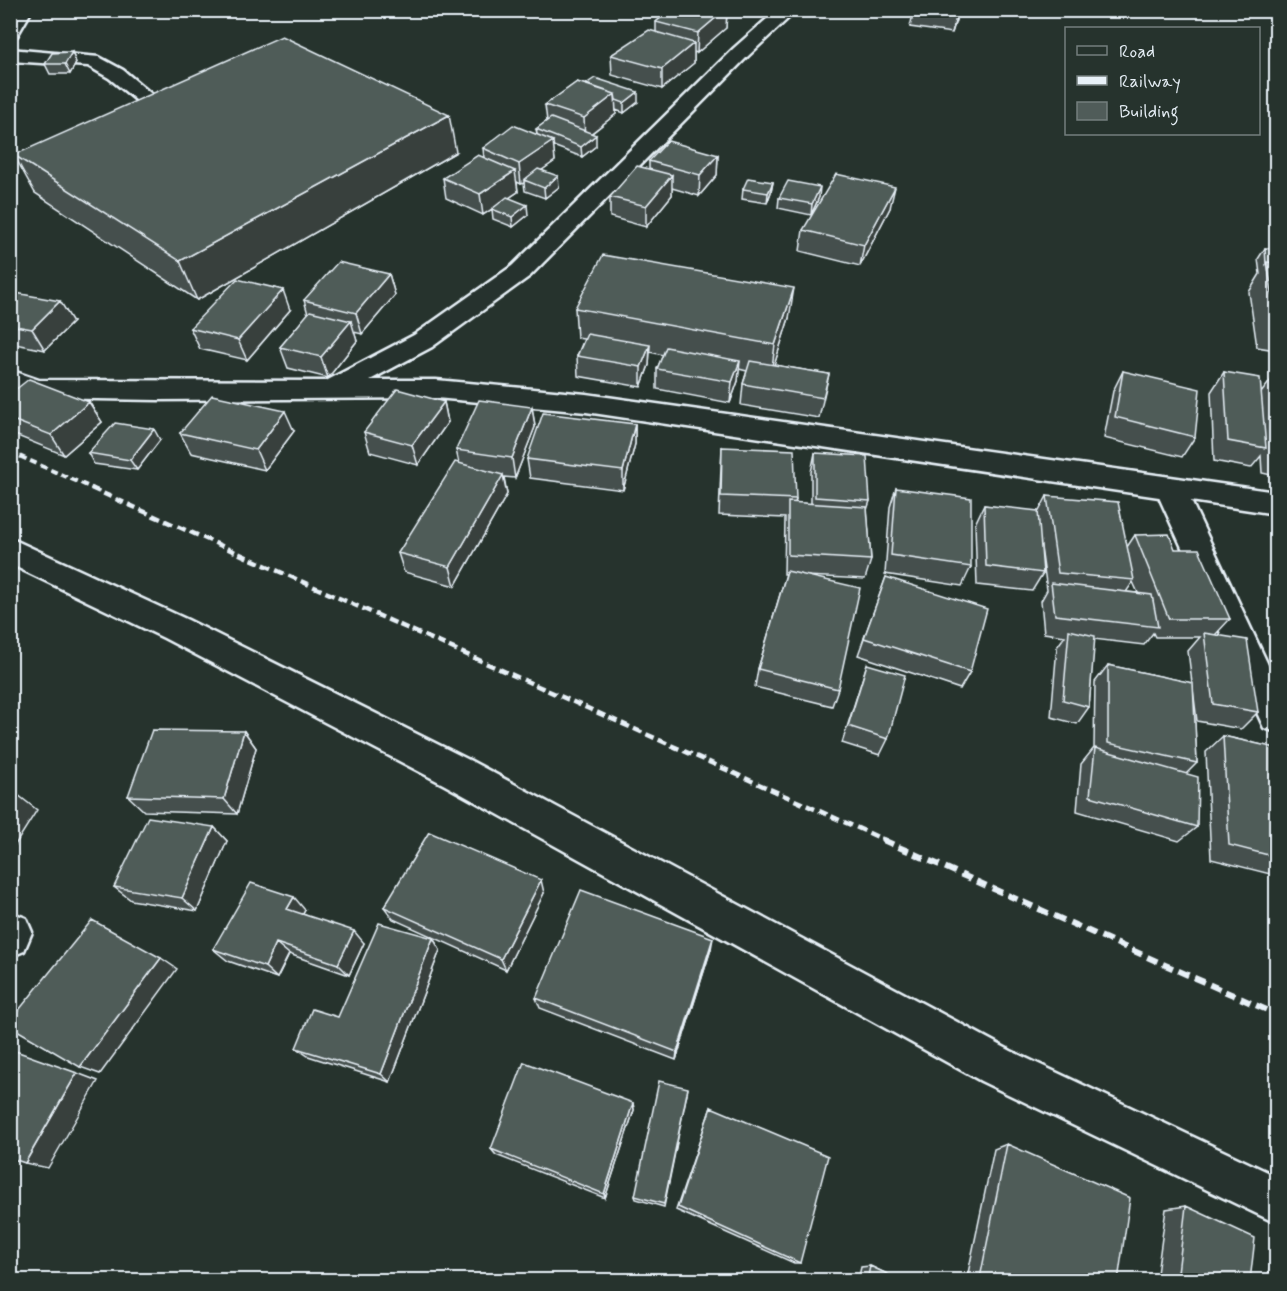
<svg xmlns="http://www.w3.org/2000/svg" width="1287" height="1291" font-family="Mynerve,sans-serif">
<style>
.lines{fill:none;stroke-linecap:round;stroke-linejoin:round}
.minor-casing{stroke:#e8f1f8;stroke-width:5}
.minor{fill:#26332d;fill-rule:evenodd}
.rail-far2{stroke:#e8f1f8;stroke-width:4;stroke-dasharray:7 4;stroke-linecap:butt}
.rail-far1{stroke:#e8f1f8;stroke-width:4.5;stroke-dasharray:9 4.5;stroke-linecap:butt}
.rail{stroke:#e8f1f8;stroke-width:6;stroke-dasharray:11 6;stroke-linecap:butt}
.wall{fill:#454f4d;stroke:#e8f1f8;stroke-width:1.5;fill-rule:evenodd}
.shaded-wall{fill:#38403e;stroke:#e8f1f8;stroke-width:1.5}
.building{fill:#505c59;stroke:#e8f1f8;stroke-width:1.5}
</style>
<rect width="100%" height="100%" fill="#26332d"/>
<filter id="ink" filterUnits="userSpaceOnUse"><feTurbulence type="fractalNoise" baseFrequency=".0167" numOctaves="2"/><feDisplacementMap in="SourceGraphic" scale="12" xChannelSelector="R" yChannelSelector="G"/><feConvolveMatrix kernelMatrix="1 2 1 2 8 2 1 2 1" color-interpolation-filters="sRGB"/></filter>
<g filter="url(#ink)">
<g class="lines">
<defs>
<path id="minor" d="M14,10H32L17,36L10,37V16Z
M777,10H797L748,56L530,276L432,347L370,380H436L586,394L1276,492V514L1191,501L1276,682V732L1264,728L1159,497L586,412L436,398L158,400L36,398L10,389V370L39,380L326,381L414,335L512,266L734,48Z
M10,49L99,57L123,70L175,114L172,118L165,120L158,118L109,78L88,66L10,61Z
M10,538L188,620L471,761L1011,1051L1276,1176V1223L981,1081L445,785L164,638L10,564Z
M10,912L26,918L32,932L24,951L10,957Z"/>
</defs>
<use href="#minor" class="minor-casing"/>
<use href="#minor" class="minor"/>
<path class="rail-far2" d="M10,452L94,489"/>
<path class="rail-far1" d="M91,488L887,841"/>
<path class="rail" d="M883,840L1276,1014"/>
</g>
<path class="wall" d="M670,10H746L740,15L727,12L726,28L697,53L694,52V63L662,89L612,75L611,55L656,32V22Z
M914,10H959L952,33L910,27Z
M72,52L76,63L70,74H50L45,64Z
M577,82L638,102L624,113L616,110V114L591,134L596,146L582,157L553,146L555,161L542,170L559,187L545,198L525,191L524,183L521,184L517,182L518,192L509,198L528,215L513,227L493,219L492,209L483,215L446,198L443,178L484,158L483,148L537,134L536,129L547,121L545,105Z
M456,152L197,300L35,193L14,155Z
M718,155L717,175L699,196L672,188V195L646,227L610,217V197L649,169V161Z
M773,182L771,192L767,203L742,199L743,189Z
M819,197L811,215L778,208L779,198Z
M890,208L860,266L800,251L803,230Z
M1265,248L1276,250V350L1257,347L1249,292L1260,274L1258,259Z
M389,274L395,295L362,334L354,332L357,341L328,378L288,368L280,347L308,314L304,300Z
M10,292L73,322L45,350L10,343Z
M575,308L789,318L774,365L829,374L819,418L741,405L743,384L747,371L739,369L738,381L730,403L657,389V369L663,355L650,352L649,365L641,387L578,376L577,356L584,339L577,338Z
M290,310L247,360L200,349L190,328Z
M1123,371L1195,437L1182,457L1104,438L1113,391Z
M1224,372L1261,393L1271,380L1276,381V476L1262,473L1261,456L1251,468L1214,461L1211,392Z
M10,383L16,390L89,402L102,422L64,455L10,433Z
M444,402L448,422L418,465L370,452L364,432Z
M532,407L535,427L515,478L504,477L507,494L455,586L404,572L398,553L459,463L456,450Z
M635,424V444L623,490L530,478L527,459Z
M294,431L265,470L191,453L180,433Z
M160,440L137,470L94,464L88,453Z
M722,447L796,499L795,503L811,504V472L815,453L870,501L867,510L871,560L865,579L807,576L838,689L832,706L755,687L758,669L786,574H784L785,518L719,515L721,467Z
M896,488L971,567L962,586L885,574L890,507Z
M1047,496L1127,547L1135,535L1175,549L1230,619L1215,635L1258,712L1241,729L1197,721L1193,689L1197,763L1186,774L1197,827L1179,841L1077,811L1081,764L1094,748L1095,682L1108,665L1192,683L1188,651L1200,637H1155L1153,633L1144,645L1094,639L1089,707L1077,724L1051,717L1057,647L1065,636L1044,633L1041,601L1047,590L1040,540L1043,573L1032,591L977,585L975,524L984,505L1038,513ZM1133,582L1138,593L1126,592Z
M886,577L970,672L960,689L858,655Z
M867,664L888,739L880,755L842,743Z
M244,731L256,748L237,814L144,811L128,796Z
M1223,736L1276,748V873L1274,875L1211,859L1206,752Z
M214,827L227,841L197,911L131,900L114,887Z
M544,893L506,970L393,919L384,907Z
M305,910L303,914L364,943L349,975L289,954L277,978L228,961L213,949Z
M433,938L440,950L390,1082L308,1056L296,1048L338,1017Z
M711,949L676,1060L540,1008L536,998Z
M688,1088L664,1207L636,1199L635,1196Z
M633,1103L634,1110L605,1198L496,1155L491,1149Z
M711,1107L800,1263H794L676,1210Z
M1007,1144L1118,1281H972L967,1278L994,1149Z
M1186,1206L1250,1281H1156L1166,1209Z
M1274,1235H1276V1281H1268Z
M870,1266L902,1281H858L861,1267Z"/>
<path class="shaded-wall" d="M725,10H727L726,28L697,53L698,33Z
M740,10H746L740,15Z
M958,10H959L952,33L957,14Z
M694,43V63L662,89V69Z
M72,52L76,63L70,74L65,64Z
M638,92V102L624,113V103Z
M615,94L616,114L585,138L584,118Z
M449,115L456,152L197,300L180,261Z
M596,135V146L582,157L581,147Z
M553,141L555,161L526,181L524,180V183L521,184L519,164Z
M718,155L717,175L699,196L700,175Z
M515,171L518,192L483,215L480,194Z
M672,175V195L646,227V206Z
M558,176L559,187L545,198L544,188Z
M773,182L771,192L767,203L768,193Z
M820,187L819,197L811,215L812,204Z
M895,187L890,208L860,266L864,245Z
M527,205L528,215L513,227L512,217Z
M389,274L395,295L362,334L356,313Z
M794,288L789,318L771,375L775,345Z
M283,290L290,310L247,360L238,340Z
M60,301L73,322L45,350L32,329Z
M351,321L357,341L328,378L321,357Z
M650,345L649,365L641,387V367Z
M740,361L738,381L730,403L732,382Z
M10,383L24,402L10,415Z
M89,402L102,422L64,455L51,435Z
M444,402L448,422L418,465L412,445Z
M532,407L535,427L515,478L512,458Z
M285,411L294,431L265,470L256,450Z
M635,424V444L623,490V471Z
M154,429L160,440L137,470L130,460Z
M503,475L507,494L455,586L450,567Z
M10,621L17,628L10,638Z
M244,731L256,748L237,814L224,799Z
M18,795L37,810L10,853V807Z
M214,827L227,841L197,911L182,898Z
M541,880L544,893L506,970L501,959Z
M294,897L305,910L299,921L287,909Z
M354,931L364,943L349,975L338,964Z
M433,938L440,950L390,1082L381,1074Z
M713,938L711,949L676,1060L677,1052Z
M276,943L289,954L277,978L265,967Z
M161,958L177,969L100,1074L80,1067Z
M77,1073L98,1081L48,1168L25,1163Z
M633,1103L634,1110L605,1198L604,1194Z"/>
<path class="building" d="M670,10H725L698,33L656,22Z
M933,10H958L957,14Z
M649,30L694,43L662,69L611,55Z
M282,36L449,115L180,261L14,155Z
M72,52L65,64H45L52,53Z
M595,78L638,92L624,103L616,100L615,94L586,84Z
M577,82L615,94L584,118L545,105Z
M551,118L596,135L581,147L536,129Z
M513,125L553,141L519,164L483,148Z
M668,141L718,155L700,175L649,161Z
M478,155L515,171L480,194L443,178Z
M637,166L672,175L646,206L610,197Z
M538,169L558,176L544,188L524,180Z
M836,174L895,187L864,245L803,230Z
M748,178L773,182L768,193L743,189Z
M788,181L820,187L812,204L779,198Z
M507,197L527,205L512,217L492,209Z
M1265,248L1276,250V263L1267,262L1266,264Z
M603,255L794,288L775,345L575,308Z
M338,262L389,274L356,313L304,300Z
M1267,262L1276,263V317Z
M237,279L283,290L238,340L190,328Z
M10,292L60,301L32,329L10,325Z
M310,311L351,321L321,357L280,347Z
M587,334L650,345L641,367L577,356Z
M666,347L740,361L732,382L657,369Z
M750,361L829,374L823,398L743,384Z
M1123,371L1200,389L1195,437L1115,417Z
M1224,372L1260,378L1266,448L1228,441Z
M29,379L89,402L51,435L10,419V394Z
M1271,380L1276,381V447Z
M397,389L444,402L412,445L364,432Z
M212,395L285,411L256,450L180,433Z
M479,400L532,407L512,458L456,450Z
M543,413L635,424L623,471L527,459Z
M115,423L154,429L130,460L88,453Z
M722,447L794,450L796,499L721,496Z
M815,453L867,456L870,501L815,497Z
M455,462L503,475L450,567L398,553Z
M896,488L971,498V567L891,555Z
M1047,496L1118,502L1134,580L1058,573Z
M788,502L867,507L871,560L788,555Z
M984,505L1038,511L1043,573L986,566Z
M1169,534L1175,549H1199L1230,619H1169L1135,535Z
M787,571L860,588L838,689L758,669Z
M886,577L987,609L970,672L864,638Z
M1051,583L1152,595L1158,627L1055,615Z
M1069,630L1095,636L1089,707L1063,700Z
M1204,633L1247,640L1258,712L1213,704Z
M867,664L905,675L888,739L848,726Z
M1108,665L1193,683L1197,763L1108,743Z
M152,730L244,731L224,799L128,796Z
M1223,736L1276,748V857L1229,845Z
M1095,748L1198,777L1197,827L1090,796Z
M10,794L18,795L10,807Z
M148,817L214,827L182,898L114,887Z
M429,832L541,880L501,959L384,907Z
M251,883L294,897L287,909L354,931L338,964L276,943L265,967L213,949Z
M581,890L713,938L677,1052L536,998Z
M92,920L161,958L80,1067L10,1026V1021Z
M379,923L433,938L381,1074L296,1048L312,1009L338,1017Z
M10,1049L77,1073L25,1163L10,1158Z
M524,1062L633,1103L604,1194L491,1149Z
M659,1081L688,1088L664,1204L635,1196Z
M711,1107L828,1156L800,1263L678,1207Z
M1007,1144L1130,1198L1118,1281H986L980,1278Z
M1186,1206L1255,1238L1250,1281H1177Z
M870,1266L902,1281H867Z"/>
</g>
<rect width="1287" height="1291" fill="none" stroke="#26332d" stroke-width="36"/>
<rect x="18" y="18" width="1251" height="1255" fill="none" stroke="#e8f1f8" stroke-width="2" filter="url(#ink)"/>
<rect x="1065" y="27" width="195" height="108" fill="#26332d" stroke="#747f7e" stroke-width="1.5"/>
<rect x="1077" y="46" width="30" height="9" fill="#26332d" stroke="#747f7e" stroke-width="1.5"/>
<text x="1119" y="57" font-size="18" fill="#e8f1f8">Road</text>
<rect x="1077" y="76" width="30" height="9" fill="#e8f1f8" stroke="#747f7e" stroke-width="1.5"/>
<text x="1119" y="87" font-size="18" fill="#e8f1f8">Railway</text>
<rect x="1077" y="102" width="30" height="18" fill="#505c59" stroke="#747f7e" stroke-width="1.5"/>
<text x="1119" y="117" font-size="18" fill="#e8f1f8">Building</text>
</svg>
